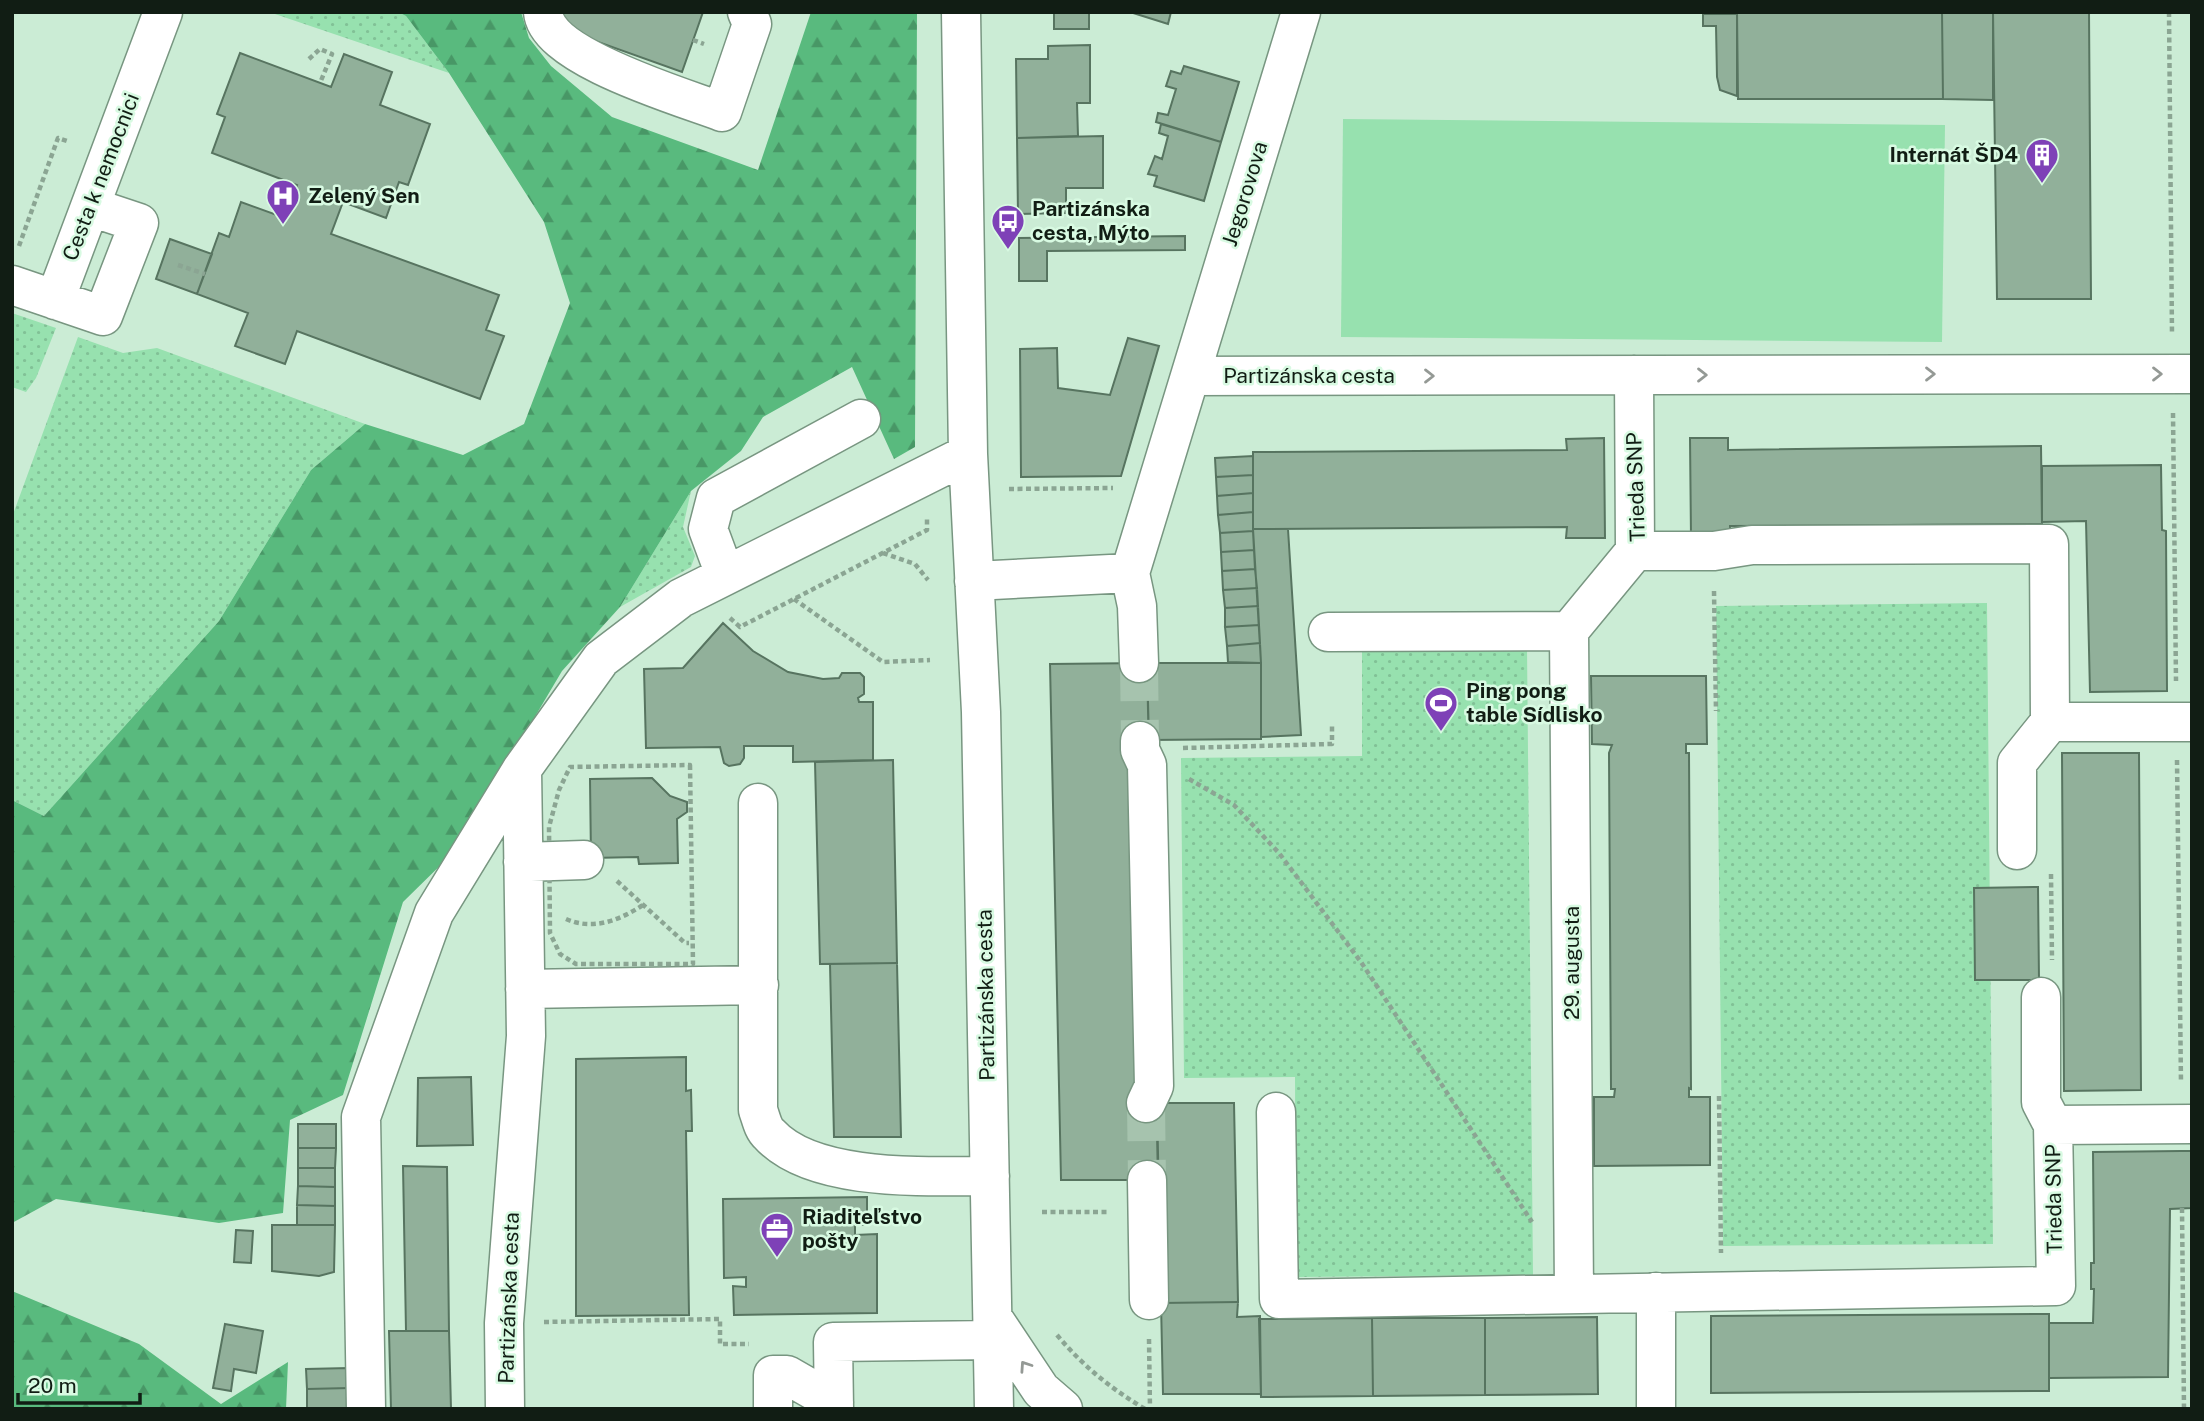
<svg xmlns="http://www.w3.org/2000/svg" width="2204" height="1421" font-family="'Public Sans',sans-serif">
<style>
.green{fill:url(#green-dots)}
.forest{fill:url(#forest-firs)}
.pitch{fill:#97e1af}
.building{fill:#91b09a;stroke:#577460;stroke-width:2}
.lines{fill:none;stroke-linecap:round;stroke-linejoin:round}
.minor-tunnel{stroke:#a6c3ae;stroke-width:38;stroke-dasharray:38 19;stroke-linecap:butt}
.minor-casing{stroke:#789681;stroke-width:41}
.path{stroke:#8ba593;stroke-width:4.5;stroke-dasharray:5 3.5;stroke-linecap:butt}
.minor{stroke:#fff;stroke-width:38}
.oneway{stroke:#949995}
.labels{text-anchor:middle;stroke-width:5;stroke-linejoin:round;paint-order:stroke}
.poi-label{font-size:21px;font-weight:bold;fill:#111d14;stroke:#d8fae2;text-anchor:start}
.street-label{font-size:21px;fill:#111d14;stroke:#d8fae2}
</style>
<defs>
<pattern id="green-dots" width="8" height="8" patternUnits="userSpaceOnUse" patternTransform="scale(1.75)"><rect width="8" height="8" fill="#97e1af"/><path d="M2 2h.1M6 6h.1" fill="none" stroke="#81c196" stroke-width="1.8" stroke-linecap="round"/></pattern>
<pattern id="forest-firs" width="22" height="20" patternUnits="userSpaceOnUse" patternTransform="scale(1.75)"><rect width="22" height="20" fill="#59ba7e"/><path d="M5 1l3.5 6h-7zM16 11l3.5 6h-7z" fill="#489766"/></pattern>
</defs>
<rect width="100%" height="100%" fill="#cbecd5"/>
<path class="green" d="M269,12H398L406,16L449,73Z
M12,313L56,328L36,378L26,392L12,387Z
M78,337L123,353L157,348L365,424L311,470L219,621L44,816L12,800V517Z
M691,491L683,527L695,556L691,567L620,607Z
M1987,603L1993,1244L1723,1246L1716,606Z
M1527,647L1533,1275L1296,1277L1295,1077L1184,1078L1181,758L1362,756V649Z"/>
<path class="forest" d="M398,12H521L529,38L551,66L612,117L758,170L811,12H917L915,447L894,459L852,367L763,417L741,451L691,491L620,607L562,671L456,850L403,902L343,1095L290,1120L283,1213L219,1223L56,1199L12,1223V800L44,816L219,621L311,470L365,424L463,455L524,424L570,303L544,222L449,73L406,16Z
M12,1291L139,1344L221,1404L288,1362L286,1409H12Z"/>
<path class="pitch" d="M1343,119L1945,125L1942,342L1341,337Z"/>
<path class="building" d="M561,12H703L682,72L556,27Z
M1054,12H1089V29H1054Z
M1130,12H1171L1168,24Z
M1737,12H1942L1943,99H1738Z
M1942,12H1993V100L1943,99Z
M1993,12H2089L2091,299H1997Z
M1703,14H1737V96L1720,90L1717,77L1716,26H1703Z
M1090,45V103H1077L1078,136L1017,138L1016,59H1048V46Z
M240,53L331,87L344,54L392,72L380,105L430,124L408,185L399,182L386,218L343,202L331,234L499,295L486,330L504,336L480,399L297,331L285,364L235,346L248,313L197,294L219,233L229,237L241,202L285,218L297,185L212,153L225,117L217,114Z
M1184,66L1239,82L1221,142L1156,122L1158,113L1168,115L1176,89L1166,86L1171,71L1181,74Z
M1161,124L1221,142L1204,201L1154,186L1157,176L1148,174L1155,156L1162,159L1168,136L1159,133Z
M1103,136V188H1066V213L1018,214L1017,138Z
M1185,236V250L1047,251V281H1019V238Z
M170,239L212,254L197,294L156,279Z
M1128,338L1159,346L1121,476L1021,477L1020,349L1057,348L1058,388L1110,395Z
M1604,438L1605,538H1566L1567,527L1253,529V452L1567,450L1566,439Z
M1690,438H1728V450L2041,446L2042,524L1730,526V537H1691Z
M1253,456V475L1216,477L1215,458Z
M2161,465L2162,530L2166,531L2167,691L2090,692L2086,521L2042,522V466Z
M1253,475V493L1217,496L1216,477Z
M1253,493V512L1218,515L1217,496Z
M1253,512V531L1220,533L1218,515Z
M1253,529H1288L1301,735L1261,737V663Z
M1253,531L1254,550L1221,552L1220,533Z
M1254,550L1255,569L1222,571L1221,552Z
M1255,569L1257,588L1223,590L1222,571Z
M1257,588L1258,606L1225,608L1223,590Z
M1258,606L1259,625L1225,627V608Z
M723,623L753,651L788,672L823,679L839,678L842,673H860L864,677V694L858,698L859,702H873V760L793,762V746H744V758L740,764L729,766L724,763L720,747L646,748L644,669L683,668Z
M1259,625L1260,643L1227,646L1225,627Z
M1260,643L1261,663L1228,662L1227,646Z
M1147,663L1158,1180H1061L1050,664Z
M1147,663H1261V739L1149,740Z
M1591,676H1706L1707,744H1686V753H1689L1691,1089L1689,1088V1097H1710V1165L1594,1166V1097H1614L1615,1089H1611L1609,753L1612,745L1592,744Z
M2062,753H2139L2141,1090L2064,1091Z
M893,760L897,963L820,964L815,762Z
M652,778L670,796L687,802V812L677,819L678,863L639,864L638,857L591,858L590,779Z
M2038,887L2039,980H1975L1974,888Z
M897,963L901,1137H834L830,964Z
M686,1057V1091L691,1090L692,1131H686L689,1315L576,1316V1059Z
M471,1077L473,1145L417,1146L418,1078Z
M1157,1103H1234L1238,1302L1161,1303Z
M298,1124H336V1148H298Z
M298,1148H336L335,1168H298Z
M2181,1151H2192V1208L2170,1209L2168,1377L2049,1378V1323H2093L2094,1289H2091V1263H2094L2093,1152Z
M403,1166L447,1167L449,1331H406Z
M298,1168H335V1187L298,1186Z
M298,1186L335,1187V1206L297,1205Z
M867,1197V1225H855V1235L877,1234V1313L734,1315L733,1286L746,1287V1277L724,1278L723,1199Z
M297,1205L335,1206V1225H297Z
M272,1225H335L334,1272L319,1276L272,1271Z
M236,1230L253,1231L251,1263L234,1262Z
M1238,1302L1237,1317L1260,1316L1261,1394H1163L1161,1303Z
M2049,1314V1391L1711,1393V1316Z
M1597,1317L1598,1394L1485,1395V1318Z
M1372,1318L1373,1396L1261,1397L1259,1319Z
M1372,1318H1485V1395L1373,1396Z
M225,1324L263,1331L256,1373L234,1369L231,1391L213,1388Z
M389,1331H449L451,1409H391Z
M349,1368L350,1388L307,1389L306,1369Z
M350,1388V1408L307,1409V1389Z"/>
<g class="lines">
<path class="minor-tunnel" d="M1139,663L1140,741
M1146,1103L1147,1180"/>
<defs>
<path id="minor" d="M543,12C547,58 683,97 722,112L752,24L747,12
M961,12L968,454L981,712L994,1409
M12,285L103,316L139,223L91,207
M55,300L163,12
M1634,375L1635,551
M1190,376L2192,374
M1635,551H1714L1752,545L2049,544L2050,722
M1130,573L1137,606L1139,663
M725,575L708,529L716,498L861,419
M974,581L1130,573L1301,12
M1569,631L1574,1294
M1569,631L1635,551
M1328,632L1569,631
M2050,722H2192
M1140,741V750L1147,765L1154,1086L1146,1103
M758,803V1110C761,1118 763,1129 769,1134C813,1183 929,1176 990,1176
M2017,850V763L2050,722
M523,862L584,860
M525,989L759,985
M1276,1112L1279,1299L2056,1286L2053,1125L2041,1102V997
M2053,1125L2192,1124
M1147,1180L1149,1300
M1656,1292V1409
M993,1318L1041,1390L1063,1409
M366,1409L361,1117L434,913L522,769
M505,1409L504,1323L526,1036L522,769L601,659L681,598L968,454
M773,1409V1375H787L834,1402
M834,1409L833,1342L993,1340"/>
</defs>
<use href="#minor" class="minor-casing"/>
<path class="path" d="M2169,12L2172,335
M693,40L704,44
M309,59L320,49L332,54L320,83
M19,246L58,138L70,142
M178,265L205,274
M2173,413L2176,681
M1009,489L1113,488
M883,553L915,564L928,580
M1714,591L1716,711
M794,599L883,662L930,660
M730,618L740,627L927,530V518
M1183,748L1332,744V726
M2177,760L2181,1083
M690,765L693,964H576L560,954L550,933L549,827L559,790L570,767Z
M1189,779L1234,805L1279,853L1361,962L1532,1222
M2051,874L2052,960
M617,881L685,943H689
M566,919C593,931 620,920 643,905
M1719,1096L1721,1253
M2182,1208L2184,1409
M1042,1212H1108
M544,1322L720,1319V1344H749
M1057,1335C1083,1366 1110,1388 1145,1409
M1149,1339L1150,1409"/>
<use href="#minor" class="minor"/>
</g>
<defs><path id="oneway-chevron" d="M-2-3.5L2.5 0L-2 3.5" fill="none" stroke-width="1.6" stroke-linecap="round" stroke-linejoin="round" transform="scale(1.75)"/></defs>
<g class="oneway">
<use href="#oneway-chevron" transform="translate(1930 374)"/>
<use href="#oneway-chevron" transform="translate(2157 374)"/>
<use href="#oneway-chevron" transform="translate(1702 375)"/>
<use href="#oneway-chevron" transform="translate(1429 376)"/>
<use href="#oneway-chevron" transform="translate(1025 1366) rotate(-124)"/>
</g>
<defs>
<symbol id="building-pin" viewBox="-11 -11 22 30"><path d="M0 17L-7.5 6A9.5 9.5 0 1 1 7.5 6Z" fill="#7e41b7" stroke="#d8fae2"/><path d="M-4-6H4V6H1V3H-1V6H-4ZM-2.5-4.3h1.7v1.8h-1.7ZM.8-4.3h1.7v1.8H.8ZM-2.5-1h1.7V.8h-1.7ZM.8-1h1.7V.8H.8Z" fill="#fff"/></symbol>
<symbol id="hospital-pin" viewBox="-11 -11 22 30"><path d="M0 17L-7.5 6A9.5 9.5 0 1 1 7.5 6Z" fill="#7e41b7" stroke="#d8fae2"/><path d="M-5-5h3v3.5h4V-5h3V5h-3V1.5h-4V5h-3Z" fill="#fff"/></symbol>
<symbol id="bus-pin" viewBox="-11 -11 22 30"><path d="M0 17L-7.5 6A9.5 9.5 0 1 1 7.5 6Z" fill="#7e41b7" stroke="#d8fae2"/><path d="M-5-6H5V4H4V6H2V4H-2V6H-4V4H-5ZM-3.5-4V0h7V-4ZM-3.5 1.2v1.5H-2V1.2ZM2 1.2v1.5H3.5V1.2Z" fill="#fff"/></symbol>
<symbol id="stadium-pin" viewBox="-11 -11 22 30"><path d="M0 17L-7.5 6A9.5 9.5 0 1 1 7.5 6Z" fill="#7e41b7" stroke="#d8fae2"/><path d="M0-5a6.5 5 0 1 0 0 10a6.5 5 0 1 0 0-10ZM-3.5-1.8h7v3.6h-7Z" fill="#fff"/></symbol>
<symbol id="office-pin" viewBox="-11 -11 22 30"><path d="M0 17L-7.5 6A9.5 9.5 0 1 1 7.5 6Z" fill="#7e41b7" stroke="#d8fae2"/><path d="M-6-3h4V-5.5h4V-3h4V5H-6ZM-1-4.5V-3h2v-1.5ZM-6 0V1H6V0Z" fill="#fff"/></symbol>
</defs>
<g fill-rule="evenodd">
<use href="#building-pin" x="2023" y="136" width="38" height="52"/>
<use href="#hospital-pin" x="264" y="177" width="38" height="52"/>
<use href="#bus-pin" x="989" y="202" width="38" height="52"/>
<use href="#stadium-pin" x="1422" y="684" width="38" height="52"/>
<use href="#office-pin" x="758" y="1210" width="38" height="52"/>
</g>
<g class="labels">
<g class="poi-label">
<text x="2018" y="162" text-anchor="end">Internát ŠD4</text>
<text x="308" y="203">Zelený Sen</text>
<text x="1032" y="216">Partizánska<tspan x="1032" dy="24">cesta, Mýto</tspan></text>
<text x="1466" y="698">Ping pong<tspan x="1466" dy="24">table Sídlisko</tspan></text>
<text x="802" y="1224">Riaditeľstvo<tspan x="802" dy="24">pošty</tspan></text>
</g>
<g class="street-label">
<text transform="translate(101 177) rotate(-69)" y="7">Cesta k nemocnici</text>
<text transform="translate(1245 194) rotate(-73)" y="7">Jegorovova</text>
<text x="1309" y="383">Partizánska cesta</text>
<text transform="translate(1636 487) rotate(-92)" y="7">Trieda SNP</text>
<text transform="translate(1572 963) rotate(-90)" y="7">29. augusta</text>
<text transform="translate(986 995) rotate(-91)" y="7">Partizánska cesta</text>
<text transform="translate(2054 1199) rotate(-91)" y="7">Trieda SNP</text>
<text transform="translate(509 1298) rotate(-88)" y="7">Partizánska cesta</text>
</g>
</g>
<rect width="2204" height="1421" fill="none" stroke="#111d14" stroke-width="28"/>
<path d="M18 1393v10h122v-10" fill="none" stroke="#111d14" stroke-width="3.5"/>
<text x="28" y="1393" font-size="21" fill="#111d14" stroke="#d8fae2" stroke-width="5" paint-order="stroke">20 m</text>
</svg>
